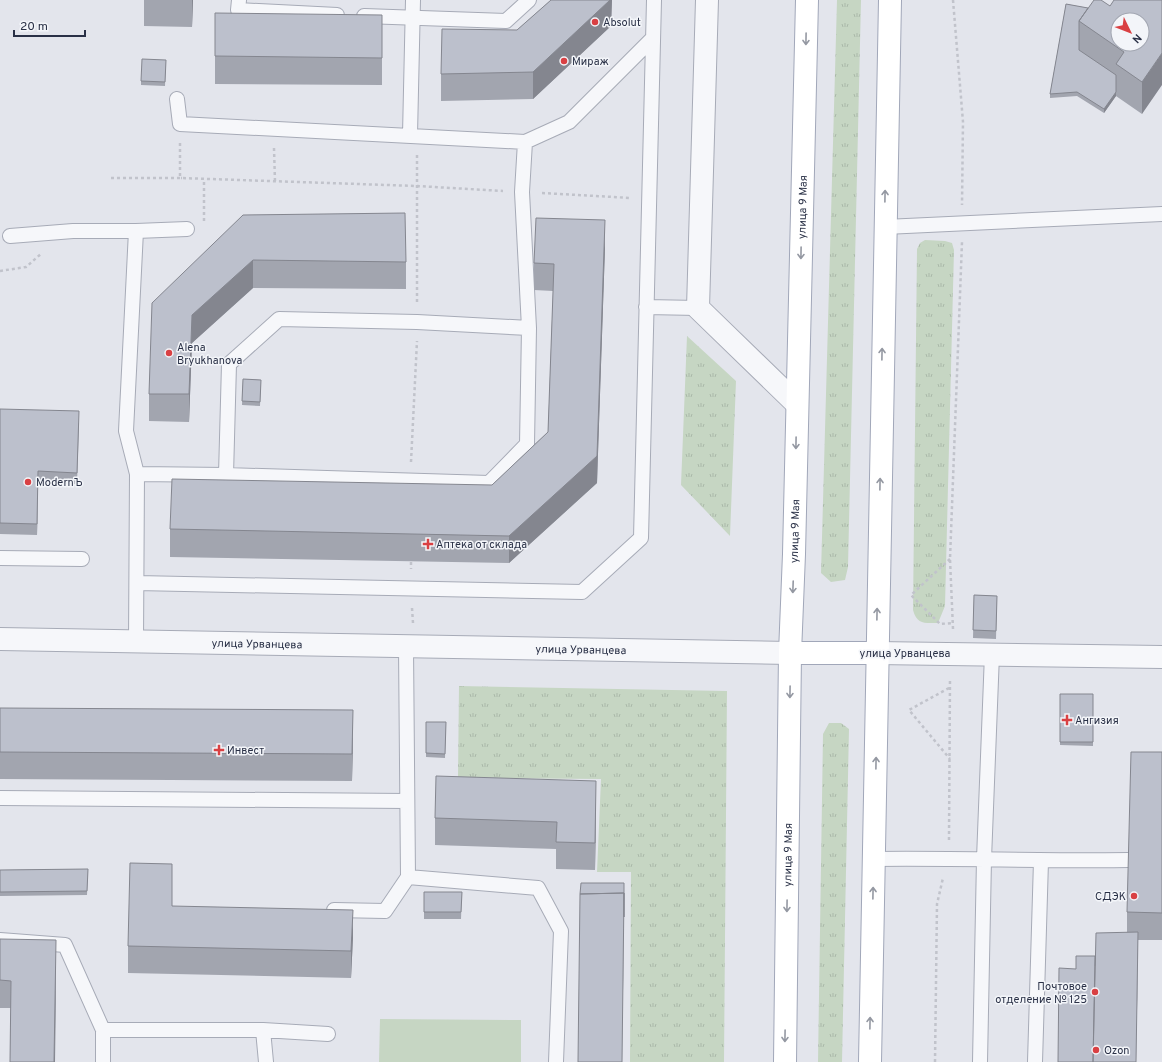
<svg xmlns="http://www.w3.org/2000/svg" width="1162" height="1062" font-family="Overpass,sans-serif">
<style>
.grass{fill:url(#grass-tufts)}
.garden{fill:#c6d6c3}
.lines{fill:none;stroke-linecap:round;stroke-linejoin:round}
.service-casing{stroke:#a7abb7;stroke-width:16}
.minor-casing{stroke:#a7abb7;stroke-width:24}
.primary-casing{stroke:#a1a7b9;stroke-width:24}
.path{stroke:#c1c3cb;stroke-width:2.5;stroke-dasharray:3 3;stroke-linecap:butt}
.service{stroke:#f6f7fa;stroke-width:14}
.minor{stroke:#f6f7fa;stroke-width:22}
.primary{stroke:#fff;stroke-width:22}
.wall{fill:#a2a5af}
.shaded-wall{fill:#84868f}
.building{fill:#bcc0cc;stroke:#84868f;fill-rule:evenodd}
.oneway{stroke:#9498a2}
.poi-dot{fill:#d94043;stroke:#f3f5f9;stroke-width:1.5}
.labels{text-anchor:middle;stroke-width:3;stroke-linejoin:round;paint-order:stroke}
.poi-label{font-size:11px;fill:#293046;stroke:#f3f5f9;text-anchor:start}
.street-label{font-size:11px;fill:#293046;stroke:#f3f5f9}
</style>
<defs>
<pattern id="grass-tufts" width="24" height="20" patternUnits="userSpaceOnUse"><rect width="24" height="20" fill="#c6d6c3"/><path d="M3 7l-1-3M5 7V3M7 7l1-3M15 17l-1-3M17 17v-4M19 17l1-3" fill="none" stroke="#aab8a9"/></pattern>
</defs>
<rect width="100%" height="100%" fill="#e3e5ec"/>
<path class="grass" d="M837,0H861L848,567L845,580L831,582L821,573Z
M925,240L945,241L952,243L954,250L945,606L938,623C925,623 917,625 913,610L917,249L920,243Z
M687,336L736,381L730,536L681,485Z
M459,686L727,691L724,1062H630L631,872H597L601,779L458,778Z
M829,723H841L849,729L842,1062H818L823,734Z"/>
<path class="garden" d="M380,1019L521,1020V1062H379Z"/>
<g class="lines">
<defs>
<path id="service" d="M239,0L238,10L337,15
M364,16L506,21L529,0
M177,99L180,124L525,142L569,122L653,38
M410,135L413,0
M885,227L1162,214
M136,231L126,431L137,474L136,642
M10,236L73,231H136L187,229
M646,307L698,308
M137,474L226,475L489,483L527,444L529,328L522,192L525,142
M226,475L229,364L279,319L417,322L529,328
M0,558L82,559
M137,583L582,592L641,538L654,0
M406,647L408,877
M0,798L407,801
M873,859C958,858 1044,861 1129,860
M334,910L385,911L408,877L538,888L561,931L556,1062
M0,940L65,945L103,1030H263L328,1034
M103,1030V1062
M263,1030L266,1062
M980,1062L984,859L992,654
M1035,1062L1041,861"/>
<g id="minor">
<path d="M707,0L698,308L797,404"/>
<path id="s1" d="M0,639L790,653"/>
<path d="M876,653L1162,657"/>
</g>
<g id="primary">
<path d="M790,653H876"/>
<path id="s2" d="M785,1062L790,653L794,554L807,0"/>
<path d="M870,1062L890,0"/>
</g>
</defs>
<use href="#service" class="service-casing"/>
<use href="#minor" class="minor-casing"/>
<use href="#primary" class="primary-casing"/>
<path class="path" d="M953,0L963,122L962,205
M180,143V178H182
M274,148L275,182
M417,155V302
M111,178H180L417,186L503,191
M542,193L631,198
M204,221V180
M0,271L26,267L42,253
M411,462L417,341
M950,559L911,595L940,624L953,623
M411,562V569
M412,608L413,623
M953,629L950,559L962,242
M949,688L909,710L950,759
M949,840L950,678
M935,1062L937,904L943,878"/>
<use href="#service" class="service"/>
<use href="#minor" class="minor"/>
<use href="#primary" class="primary"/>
</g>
<path class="wall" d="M144,0H193L192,27L144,26Z
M551,0H612L611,26L533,99L441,101V74L517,30Z
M1162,0L1142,114L1116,96L1104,113L1077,96L1050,98V94L1066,4L1088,8L1110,6Z
M382,15V85L215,84V56Z
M166,60L165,86L141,85V81Z
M243,215L406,262V289L253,288L192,343L189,422L149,421V394Z
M605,247L597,483L509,563L170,557V529L492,485L548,432L553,291L534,290V263Z
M243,379L261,380L260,406L242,405Z
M0,409L79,423L77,484L38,483L37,535L0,534Z
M974,595L997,596L996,639L973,638Z
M1060,694H1093V746L1060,745Z
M0,708L353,738L352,781L0,779Z
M426,722H446L445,758L426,757Z
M1162,752V940H1138V959L1076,969L1095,956L1127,932V912Z
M596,808L595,870L556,869V849L435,845V818Z
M88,869L87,895L0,896V870Z
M424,892H462L461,919H424Z
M172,906L353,937L351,978L128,973V946Z
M0,939L56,967L55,1062H10L11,1008H0Z"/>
<path class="shaded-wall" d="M192,0H193L192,27Z
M610,0H612L611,26L533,99V72Z
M1162,53V85L1142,114V82Z
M1116,92V96L1104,113V109Z
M605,220V247L597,483L509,563V536L597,456Z
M253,260V288L192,343L189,422V394L192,315Z
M38,471V483L37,535V524Z
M353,710V738L352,781V754Z
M596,781V808L595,870V843Z
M624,893V921L622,1062Z
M353,910V937L351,978V951Z
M1138,932V959L1136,1062Z
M56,940L55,1062H54Z"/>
<path class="building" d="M551,0H610L533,72L441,74L442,29L517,30Z
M1094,0H1101L1110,6L1114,0H1162V53L1142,82L1116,64L1124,52L1079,21ZM1118,20H1142V44H1118Z
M1066,4L1088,8L1079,21V50L1116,75V92L1104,109L1077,92L1050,94Z
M215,13L382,15V58L215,56Z
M142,59L166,60L165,82L141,81Z
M405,213L406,262L253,260L192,315L189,394H149L152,303L243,215Z
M536,218L605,220L597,456L509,536L170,529L172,479L492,485L548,432L554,264L534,263Z
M243,379L261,380L260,402L242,401Z
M0,409L79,411L77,473L38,471L37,524L0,523Z
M974,595L997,596L996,631L973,630Z
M1060,694H1093V742H1060Z
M0,708L353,710L352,754L0,752Z
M426,722H446L445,754L426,753Z
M1131,752H1162V913L1127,912Z
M436,776L596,781L595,843L556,842L557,822L435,818Z
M130,863L172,864V906L353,910L351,951L128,946Z
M88,869L87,891L0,892V870Z
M581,883H624V917V893L580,894Z
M424,892H462L461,912H424Z
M624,893L622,1062H578L580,894Z
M1138,932L1136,1062H1093L1096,933Z
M0,939L56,940L54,1062H10L11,981L0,980Z
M1076,956H1095L1093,1062H1058L1059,968L1076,969Z"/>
<defs><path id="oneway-shaft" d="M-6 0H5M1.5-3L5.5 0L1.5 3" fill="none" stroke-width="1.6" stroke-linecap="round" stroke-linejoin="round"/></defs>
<g class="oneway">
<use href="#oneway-shaft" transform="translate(806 39) rotate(91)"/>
<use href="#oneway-shaft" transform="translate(885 196) rotate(-89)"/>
<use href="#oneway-shaft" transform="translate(801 253) rotate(91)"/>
<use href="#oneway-shaft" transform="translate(882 354) rotate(-89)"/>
<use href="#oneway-shaft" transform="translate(796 443) rotate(91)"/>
<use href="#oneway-shaft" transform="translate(880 484) rotate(-89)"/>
<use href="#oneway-shaft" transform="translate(793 587) rotate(92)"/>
<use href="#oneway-shaft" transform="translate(877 614) rotate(-89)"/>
<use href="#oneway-shaft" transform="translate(790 692) rotate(91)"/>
<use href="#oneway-shaft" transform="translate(876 763) rotate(-89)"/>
<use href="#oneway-shaft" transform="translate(873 893) rotate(-89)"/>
<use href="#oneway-shaft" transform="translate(787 906) rotate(91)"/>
<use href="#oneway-shaft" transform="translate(870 1023) rotate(-89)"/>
<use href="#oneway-shaft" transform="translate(785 1036) rotate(91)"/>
</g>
<g class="poi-dot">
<circle cx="595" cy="22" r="4"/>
<circle cx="564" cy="61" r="4"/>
<circle cx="169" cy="353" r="4"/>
<circle cx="28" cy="482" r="4"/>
<path d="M426 538h4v4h4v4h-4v4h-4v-4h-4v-4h4z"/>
<path d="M1065 714h4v4h4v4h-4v4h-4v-4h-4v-4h4z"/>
<path d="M217 744h4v4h4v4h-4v4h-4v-4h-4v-4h4z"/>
<circle cx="1134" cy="896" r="4"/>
<circle cx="1095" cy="992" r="4"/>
<circle cx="1096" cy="1050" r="4"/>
</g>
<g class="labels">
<g class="poi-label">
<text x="603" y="26">Absolut</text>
<text x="572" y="65">Мираж</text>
<text x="177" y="351">Alena<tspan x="177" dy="13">Bryukhanova</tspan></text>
<text x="36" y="486">ModernЪ</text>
<text x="436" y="548">Аптека от склада</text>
<text x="1075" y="724">Ангизия</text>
<text x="227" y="754">Инвест</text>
<text x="1126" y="900" text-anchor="end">СДЭК</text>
<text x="1087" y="990" text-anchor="end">Почтовое<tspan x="1087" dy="13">отделение № 125</tspan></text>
<text x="1104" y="1054">Ozon</text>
</g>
<g class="street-label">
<text dy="4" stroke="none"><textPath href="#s2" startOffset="855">улица 9 Мая</textPath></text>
<text dy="4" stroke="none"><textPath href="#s2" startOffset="531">улица 9 Мая</textPath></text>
<text dy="4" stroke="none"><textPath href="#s1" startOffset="257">улица Урванцева</textPath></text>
<text dy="4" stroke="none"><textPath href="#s1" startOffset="581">улица Урванцева</textPath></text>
<text x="905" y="657">улица Урванцева</text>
<text dy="4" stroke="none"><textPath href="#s2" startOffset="207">улица 9 Мая</textPath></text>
</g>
</g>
<g transform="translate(1130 32) rotate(133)"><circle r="19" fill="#f3f5f9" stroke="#a2a6b1"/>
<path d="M0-3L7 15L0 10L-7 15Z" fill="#d94043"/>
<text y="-6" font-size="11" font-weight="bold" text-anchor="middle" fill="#293046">N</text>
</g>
<path d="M14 30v6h71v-6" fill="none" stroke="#293046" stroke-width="2"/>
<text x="20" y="30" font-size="12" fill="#293046" stroke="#f3f5f9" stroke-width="3" paint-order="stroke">20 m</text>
</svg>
